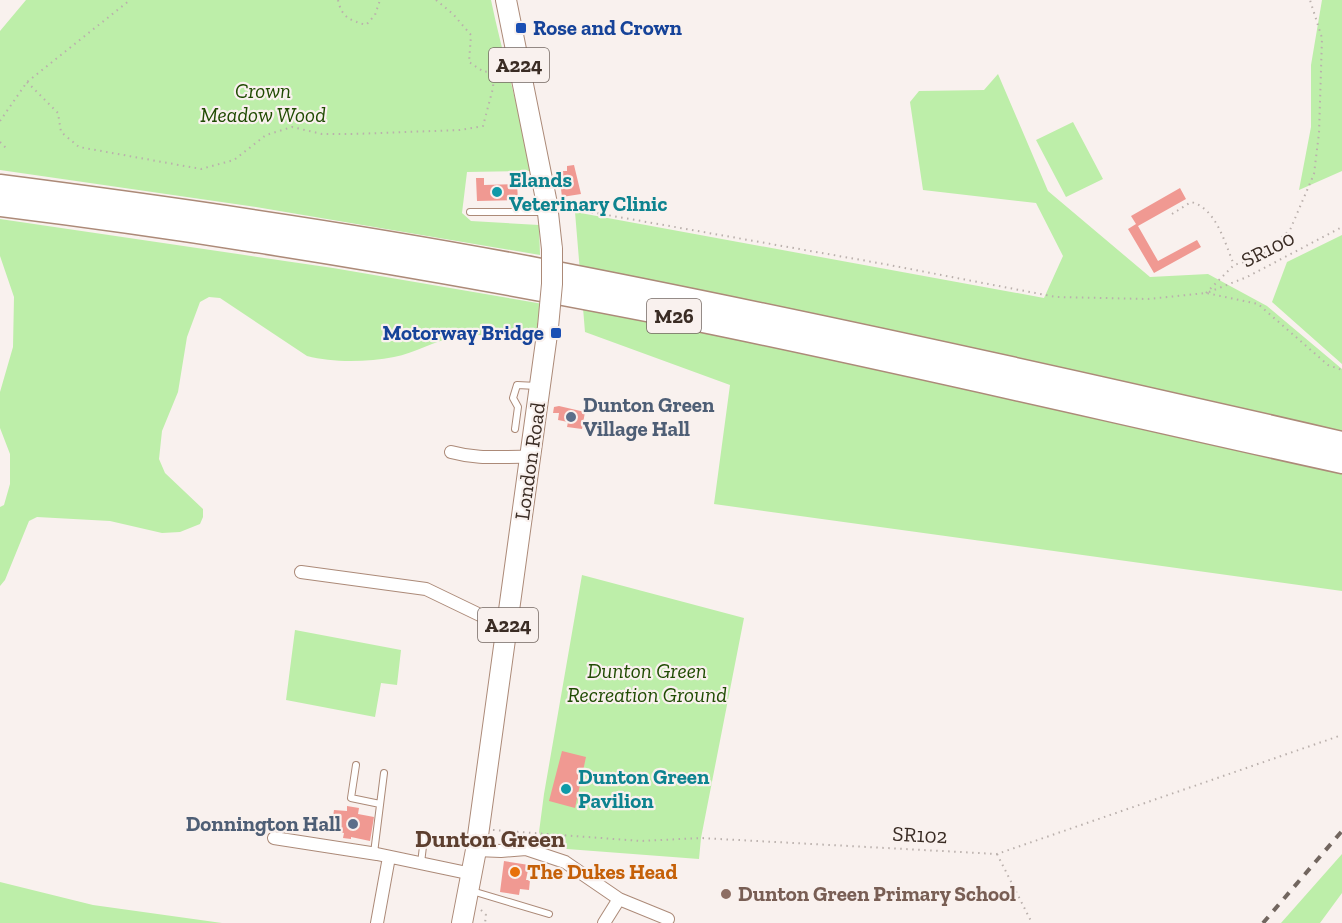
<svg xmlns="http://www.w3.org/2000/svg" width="1342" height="923" font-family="'Zilla Slab',serif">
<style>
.green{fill:#bdeea9}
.building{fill:#f09992}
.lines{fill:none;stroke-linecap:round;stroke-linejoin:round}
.service-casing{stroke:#ac8a78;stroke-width:8}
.minor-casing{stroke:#ac8a78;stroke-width:14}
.primary-casing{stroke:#ac8a78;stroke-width:22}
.motorway-casing{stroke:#ac8a78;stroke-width:25}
.path{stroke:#bab0ac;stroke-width:2;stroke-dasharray:1.5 4.5;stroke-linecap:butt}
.service{stroke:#fff;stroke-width:6}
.minor{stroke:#fff;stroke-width:12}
.primary{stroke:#fff;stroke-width:20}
.motorway{stroke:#fff;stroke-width:22}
.rail{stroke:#72665f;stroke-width:4;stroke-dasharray:8 8;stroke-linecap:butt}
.primary-bridge-casing{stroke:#ac8a78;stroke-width:22;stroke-linecap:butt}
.primary-bridge{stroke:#fff;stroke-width:20}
.transit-dot{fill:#1a4fb4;stroke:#f9f1ee;stroke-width:2}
.culture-dot{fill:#0f9aa8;stroke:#f9f1ee;stroke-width:2}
.service-dot{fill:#5c6f8a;stroke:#f9f1ee;stroke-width:2}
.food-dot{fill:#e8710a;stroke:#f9f1ee;stroke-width:2}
.education-dot{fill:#8d6e63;stroke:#f9f1ee;stroke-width:2}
.labels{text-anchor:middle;stroke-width:4.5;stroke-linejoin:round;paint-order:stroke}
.shield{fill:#f9f1ee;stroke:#736761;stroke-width:1.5}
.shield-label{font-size:20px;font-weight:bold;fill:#3a2c24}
.transit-label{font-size:21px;font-weight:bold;fill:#164399;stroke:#f9f1ee;text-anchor:start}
.park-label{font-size:21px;font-style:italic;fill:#1f4b02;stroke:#f9f1ee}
.culture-label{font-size:21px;font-weight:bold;fill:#0d838f;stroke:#f9f1ee;text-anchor:start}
.street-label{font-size:21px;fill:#3a2c24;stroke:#f9f1ee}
.service-label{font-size:21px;font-weight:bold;fill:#4e5e75;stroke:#f9f1ee;text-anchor:start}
.food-label{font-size:21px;font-weight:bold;fill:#c56008;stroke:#f9f1ee;text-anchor:start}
.education-label{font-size:21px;font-weight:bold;fill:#785e54;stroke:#f9f1ee;text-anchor:start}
.quarter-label{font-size:24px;font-weight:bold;fill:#5d3f2f;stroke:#f9f1ee}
</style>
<rect width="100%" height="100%" fill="#f9f1ee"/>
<path class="green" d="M26,0H491C503,58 521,114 531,171L467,172L462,213L471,221L539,225L540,255L256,207L0,170V31Z
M1322,0H1342V171L1299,190L1311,127V65Z
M998,74L1048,191L1150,277L1208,274L1267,306L1342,369V591L714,504L730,385L585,332L575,212L1044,298L1063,256L1036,203L923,190L910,102L919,91L984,90Z
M1073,122L1103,179L1066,197L1036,140Z
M0,219L333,268L543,304L542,331L522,329L515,337C496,336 474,333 455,337C434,341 415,353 394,357C368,362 333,363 307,356L220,298L209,297L200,302L187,337L178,392L162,431L159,459L165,473L203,509V517L200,524L180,532L162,533L110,521L37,517L29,521L5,580L0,586V507L4,505L10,484V454L0,428V392L13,347L14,297L0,256Z
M1342,235V364L1272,302L1287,262Z
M582,575L744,618L701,838L699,859L567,849L542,840L539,832L544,794Z
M295,630L401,650L397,685L381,683L375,717L286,700Z
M1342,854V893L1320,923H1281Z
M0,882L93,905L222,923H0Z"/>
<path class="building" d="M574,165L581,194L562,197L560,181L563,180L562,171H567V166Z
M476,178H484V185L517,184L518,200L477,201Z
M1180,188L1186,199L1138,226L1158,261L1197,240L1201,247L1154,273L1128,229L1136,224L1131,216Z
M559,406L585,412L582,429L567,427L568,422L558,420L559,413H553L554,407Z
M562,751L586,757L575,808L549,801Z
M347,806L359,808L358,814L374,817L370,841L351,837V839L343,838L344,833L331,831L334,810L347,811Z
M504,861L529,865L526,880H530L529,890L520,889L519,895L500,892Z"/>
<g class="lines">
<defs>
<path id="service" d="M470,212H544
M515,429L518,407L513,398L517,385L537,386
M356,765L351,798L380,804
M374,853L384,773
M421,863L424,838
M472,891L549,914"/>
<path id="minor" d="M451,452C480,460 502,456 532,457
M301,572L426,589L480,615L508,621
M274,838L377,854L472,874
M476,850L501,851L526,849L565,862L619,899L668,919
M377,923L389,857
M604,923L619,899"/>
<path id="primary" d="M506,0L547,204L552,249
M462,923L476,850L548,327"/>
<path id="motorway" d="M0,186C179,209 359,235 536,269C806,321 1074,381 1342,443
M0,205C234,234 467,274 698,320C914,364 1127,415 1342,462"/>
</defs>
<use href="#service" class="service-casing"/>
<use href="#minor" class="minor-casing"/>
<use href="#primary" class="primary-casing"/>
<use href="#motorway" class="motorway-casing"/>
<path class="path" d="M338,0C342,18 350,20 366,25L375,15L380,0
M436,0L453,14L471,35L469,62L484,72L501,69L502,62
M27,82L58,113L61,132L79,147L201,169L234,160L266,135L292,127L322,134H353L460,130L483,126L493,88L494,70
M0,121L27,82L130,0
M0,142L6,148
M562,207L884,264L1056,297L1148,299L1206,293L1258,304L1328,365L1342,370
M1172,214L1191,202C1216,208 1225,243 1234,265
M1209,292L1247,277L1342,227
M1206,293L1234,265L1258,258L1290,230L1314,174L1319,133L1322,38L1310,0
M493,830L641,841L701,838L997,854L1342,735
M997,854L1032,923
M481,910L486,915L485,923"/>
<use href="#service" class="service"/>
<use href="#minor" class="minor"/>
<use href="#primary" class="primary"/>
<use href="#motorway" class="motorway"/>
<path class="rail" d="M1263,923L1342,831"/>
<defs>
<path id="primary-bridge" d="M548,327L552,284V249"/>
</defs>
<use href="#primary-bridge" class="primary-bridge-casing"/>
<use href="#primary-bridge" class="primary-bridge"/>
</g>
<g class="transit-dot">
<rect x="515" y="22" width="12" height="12" rx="3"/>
<rect x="550" y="327" width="12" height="12" rx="3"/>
</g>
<g class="culture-dot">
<circle cx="497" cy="192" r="6"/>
<circle cx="566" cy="789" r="6"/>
</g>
<g class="service-dot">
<circle cx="571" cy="417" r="6"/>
<circle cx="353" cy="824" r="6"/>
</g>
<circle class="food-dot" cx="515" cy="872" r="6"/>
<circle class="education-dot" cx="726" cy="894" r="6"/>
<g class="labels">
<g class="shield">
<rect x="489" y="48" width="60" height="34" rx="4.5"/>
<rect x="647" y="299" width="54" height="34" rx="4.5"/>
<rect x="478" y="608" width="60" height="34" rx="4.5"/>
</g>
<g class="shield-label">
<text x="519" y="72">A224</text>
<text x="674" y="323">M26</text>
<text x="508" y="632">A224</text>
</g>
<g class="transit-label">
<text x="533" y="35">Rose and Crown</text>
<text x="544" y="340" text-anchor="end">Motorway Bridge</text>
</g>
<g class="park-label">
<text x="263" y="98">Crown<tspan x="263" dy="24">Meadow Wood</tspan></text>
<text x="647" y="678">Dunton Green<tspan x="647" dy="24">Recreation Ground</tspan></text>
</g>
<g class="culture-label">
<text x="509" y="187">Elands<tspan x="509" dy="24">Veterinary Clinic</tspan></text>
<text x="578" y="784">Dunton Green<tspan x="578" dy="24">Pavilion</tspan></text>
</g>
<g class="street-label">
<text transform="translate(1268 249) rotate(-27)" y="7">SR100</text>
<text transform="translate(530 461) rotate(-82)" y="7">London Road</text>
<text transform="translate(920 835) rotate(3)" y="7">SR102</text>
</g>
<g class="service-label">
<text x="583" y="412">Dunton Green<tspan x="583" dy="24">Village Hall</tspan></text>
<text x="341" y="831" text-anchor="end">Donnington Hall</text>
</g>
<g class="food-label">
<text x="527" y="879">The Dukes Head</text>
</g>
<g class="education-label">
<text x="738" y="901">Dunton Green Primary School</text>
</g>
<g class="quarter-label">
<text x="490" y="847">Dunton Green</text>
</g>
</g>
</svg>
